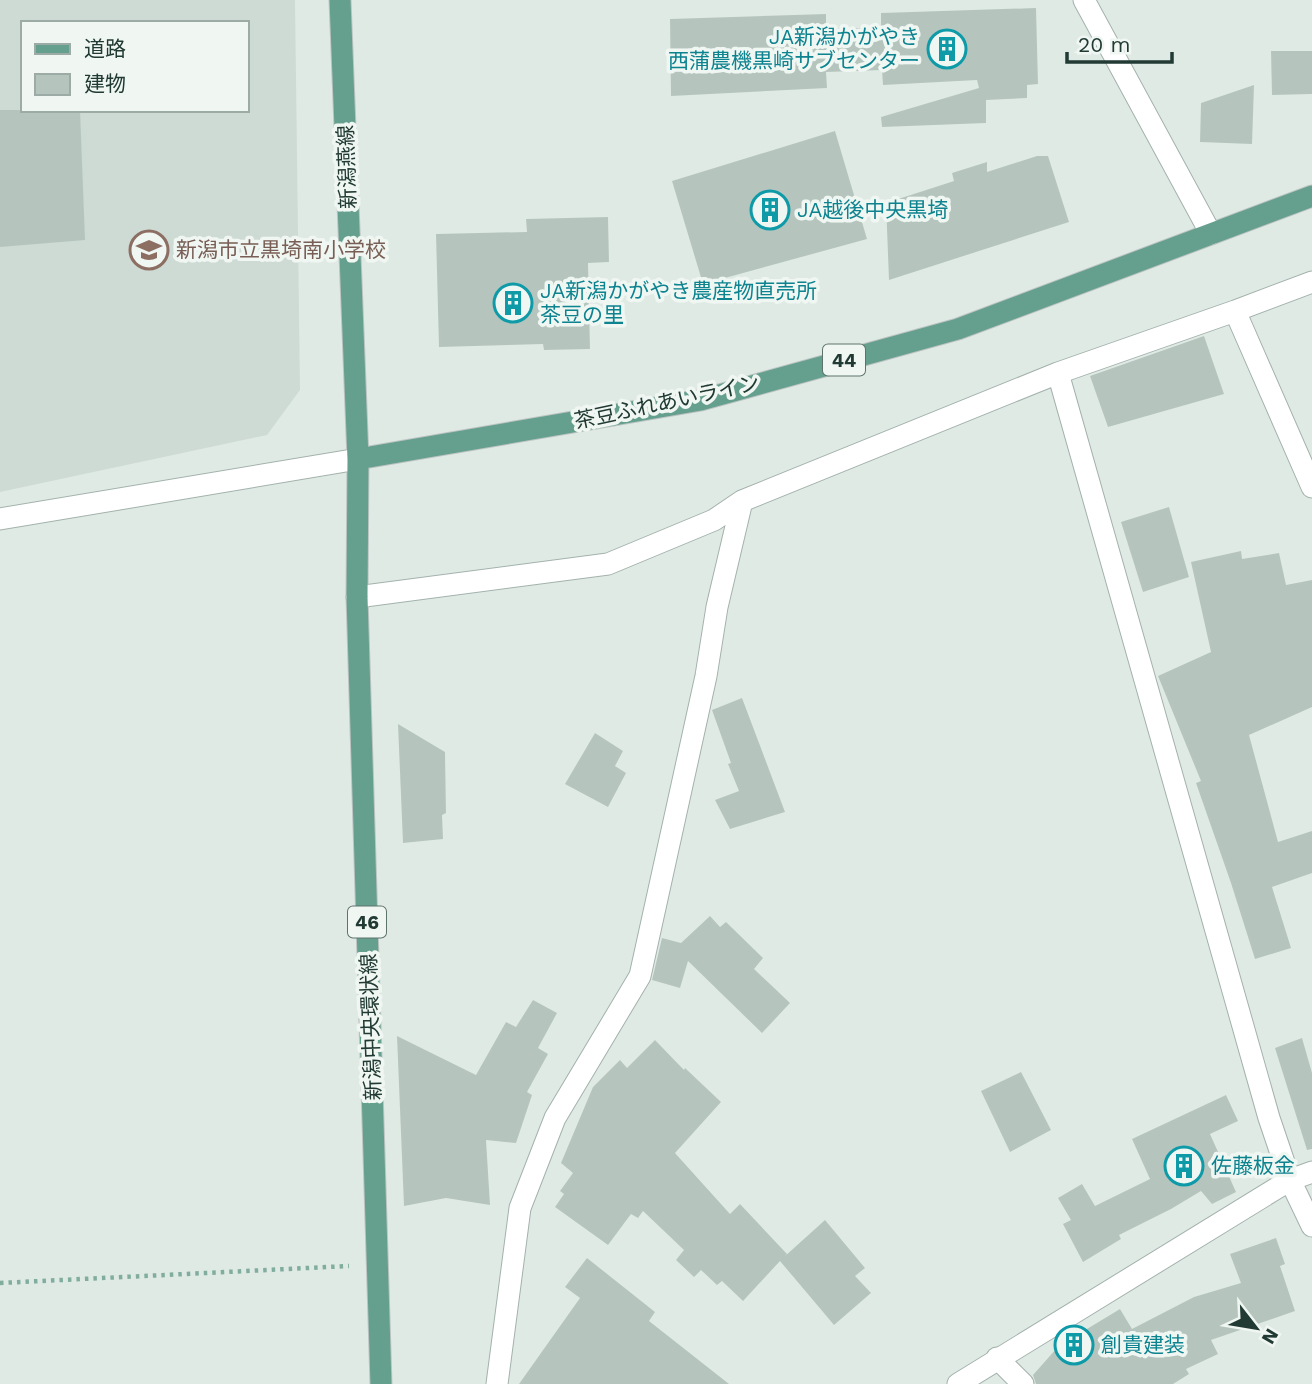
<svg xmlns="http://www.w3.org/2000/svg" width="1312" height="1384" font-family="'Work Sans','Noto Sans JP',sans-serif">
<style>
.built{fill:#cedad4;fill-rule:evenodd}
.building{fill:#b5c5be}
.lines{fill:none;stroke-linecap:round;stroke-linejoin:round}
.minor-casing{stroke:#a3b2ac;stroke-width:23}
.tertiary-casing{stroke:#a3b2ac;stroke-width:23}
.primary-casing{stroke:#bcc4c2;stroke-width:23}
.path{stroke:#81ad9e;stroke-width:4.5;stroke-dasharray:3.5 5;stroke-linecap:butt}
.minor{stroke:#fff;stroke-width:21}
.tertiary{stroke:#fff;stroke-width:21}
.primary{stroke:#659f8e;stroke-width:21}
.labels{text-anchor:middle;stroke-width:7;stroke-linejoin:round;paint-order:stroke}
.shield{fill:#f0f7f3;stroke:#5f736d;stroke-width:2}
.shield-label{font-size:19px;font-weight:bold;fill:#213a33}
.culture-label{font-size:21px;fill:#0d838f;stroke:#f0f7f3;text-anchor:start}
.street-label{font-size:21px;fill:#213a33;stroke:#f0f7f3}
.education-label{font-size:21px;fill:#785e54;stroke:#f0f7f3;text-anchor:start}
</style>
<rect width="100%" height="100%" fill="#e0eae5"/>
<path class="built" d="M0,0H295L300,390L267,435L0,492ZM23,23H247V110H23Z"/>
<path class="building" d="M1036,8L1038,84L1027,85V98L986,100V123L882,127L881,117L979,88L977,80L883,85L882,70L826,72L827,88L671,96L670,19L826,14V29L881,28V13Z
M1271,51H1312V94L1272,95Z
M1254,85L1252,144L1200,142L1201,103Z
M0,110H80L85,240L0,247Z
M835,131L867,239L703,284L672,181Z
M1037,156H1048L1069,222L889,280L886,203L954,181L952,173L987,162V172Z
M608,217L609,262L588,263L590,349L544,350L543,344L439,347L436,234L527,232L526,219Z
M1204,336L1224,394L1108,427L1090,376Z
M1169,507L1189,577L1143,592L1121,522Z
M1241,551L1242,559L1279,553L1286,585L1312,580V707L1249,735L1278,842L1312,831V873L1272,887L1291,948L1255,959L1231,883L1196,783L1201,781L1158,676L1211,652L1191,562Z
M742,698L785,812L730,829L715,800L739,791L728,764L731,763L712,710Z
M398,724L445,752L446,813L442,815L443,839L403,843Z
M595,733L623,751L615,766L626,773L608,807L565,784Z
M710,916L720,927L726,922L763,958L754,969L790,1003L762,1033L688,961L680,988L652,980L662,938L681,943Z
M533,1000L557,1013L538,1048L548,1054L527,1092L532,1095L516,1143L486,1140L490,1205L446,1198L404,1206L397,1036L476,1075L506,1022L516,1027Z
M1302,1038L1312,1073V1149L1307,1150L1275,1048Z
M655,1040L684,1070L685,1068L721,1102L675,1153L730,1214L740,1204L787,1254L784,1257L825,1220L865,1268L855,1276L871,1293L834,1325L780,1261L743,1301L722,1281L717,1285L701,1270L694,1277L676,1260L684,1250L643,1211L638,1218L631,1214L608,1245L555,1207L564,1194L560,1191L573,1173L561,1163L593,1087L620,1060L627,1068Z
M1021,1072L1051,1130L1010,1152L981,1091Z
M1226,1095L1238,1121L1210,1134L1236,1192L1212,1204L1201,1191L1171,1209L1119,1235L1121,1239L1083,1262L1063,1224L1071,1220L1058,1198L1082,1184L1095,1206L1150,1179L1132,1139Z
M1276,1238L1285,1264L1280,1266L1295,1311L1211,1340L1218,1354L1186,1369L1189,1374L1173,1384H1036L1033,1375L1072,1331L1077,1335L1120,1309L1132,1329L1194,1297L1241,1283L1230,1254Z
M587,1258L655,1312L649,1321L729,1384H519L580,1298L565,1287Z"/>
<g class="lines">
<defs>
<path id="minor" d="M1084,0L1211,234
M1235,311L1312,487
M1058,373L1269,1118L1290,1180L1312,1226
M357,597L608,564L714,520L742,501L1058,373L1235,311L1312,282
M997,1358L1023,1384
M497,1384L520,1208L555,1118L640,976L706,676L717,607L742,501
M958,1384L1290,1180L1312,1172"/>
<path id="tertiary" d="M0,519L358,459"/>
<path id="primary" d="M340,0L358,459L357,597L381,1384
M358,459L701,400L958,329L1312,196"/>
</defs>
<use href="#minor" class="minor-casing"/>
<use href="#tertiary" class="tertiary-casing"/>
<use href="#primary" class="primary-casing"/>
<path class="path" d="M0,1283L349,1266"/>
<use href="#minor" class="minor"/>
<use href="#tertiary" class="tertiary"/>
<use href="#primary" class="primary"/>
</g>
<defs>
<symbol id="building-ring" viewBox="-11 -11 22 22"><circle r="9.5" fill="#f0f7f3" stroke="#0f9aa8" stroke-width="1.5"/><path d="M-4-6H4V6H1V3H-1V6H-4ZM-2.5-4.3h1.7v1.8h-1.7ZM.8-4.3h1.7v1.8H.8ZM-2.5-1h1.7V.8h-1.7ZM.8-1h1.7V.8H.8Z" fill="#0f9aa8"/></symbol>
<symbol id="school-ring" viewBox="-11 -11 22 22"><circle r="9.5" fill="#f0f7f3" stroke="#8d6e63" stroke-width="1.5"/><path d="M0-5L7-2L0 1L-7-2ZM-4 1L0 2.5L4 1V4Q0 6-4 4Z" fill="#8d6e63"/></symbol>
</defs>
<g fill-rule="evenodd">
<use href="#building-ring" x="925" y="27" width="44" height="44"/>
<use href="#building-ring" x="748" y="188" width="44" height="44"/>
<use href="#school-ring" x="127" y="228" width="44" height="44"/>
<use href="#building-ring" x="491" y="281" width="44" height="44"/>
<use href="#building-ring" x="1162" y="1144" width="44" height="44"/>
<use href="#building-ring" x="1052" y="1323" width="44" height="44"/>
</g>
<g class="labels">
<g class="shield">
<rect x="823" y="344.5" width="42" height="31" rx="5"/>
<rect x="348" y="906.5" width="38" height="31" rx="5"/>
</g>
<g class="shield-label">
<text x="844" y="367">44</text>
<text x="367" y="929">46</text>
</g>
<g class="culture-label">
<text x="920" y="44" text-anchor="end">JA新潟かがやき<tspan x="920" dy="24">西蒲農機黒崎サブセンター</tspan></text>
<text x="797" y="217">JA越後中央黒埼</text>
<text x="540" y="298">JA新潟かがやき農産物直売所<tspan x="540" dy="24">茶豆の里</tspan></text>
<text x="1211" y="1173">佐藤板金</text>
<text x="1101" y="1352">創貴建装</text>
</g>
<g class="street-label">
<text transform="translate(347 167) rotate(-92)" y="7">新潟燕線</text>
<text transform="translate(667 402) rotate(-12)" y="7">茶豆ふれあいライン</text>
<text transform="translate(371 1027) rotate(-92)" y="7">新潟中央環状線</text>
</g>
<g class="education-label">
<text x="176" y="257">新潟市立黒埼南小学校</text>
</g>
</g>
<rect x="21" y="21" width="228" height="91" fill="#f0f7f3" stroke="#9daba6" stroke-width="2"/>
<rect x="35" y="44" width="35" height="10" fill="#659f8e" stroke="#9daba6" stroke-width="2"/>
<text x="84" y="56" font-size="21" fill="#213a33">道路</text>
<rect x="35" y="74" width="35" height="21" fill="#b5c5be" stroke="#9daba6" stroke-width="2"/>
<text x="84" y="91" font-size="21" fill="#213a33">建物</text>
<g transform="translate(1256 1328) rotate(121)" stroke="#f0f7f3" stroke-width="5" paint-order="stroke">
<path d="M0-5L12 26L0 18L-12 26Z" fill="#213a33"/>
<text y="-10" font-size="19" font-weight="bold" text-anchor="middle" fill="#213a33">N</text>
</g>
<path d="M1067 52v10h105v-10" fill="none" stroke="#213a33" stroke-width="3.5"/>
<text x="1078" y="52" font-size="21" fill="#213a33" stroke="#f0f7f3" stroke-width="5" paint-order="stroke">20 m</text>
</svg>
